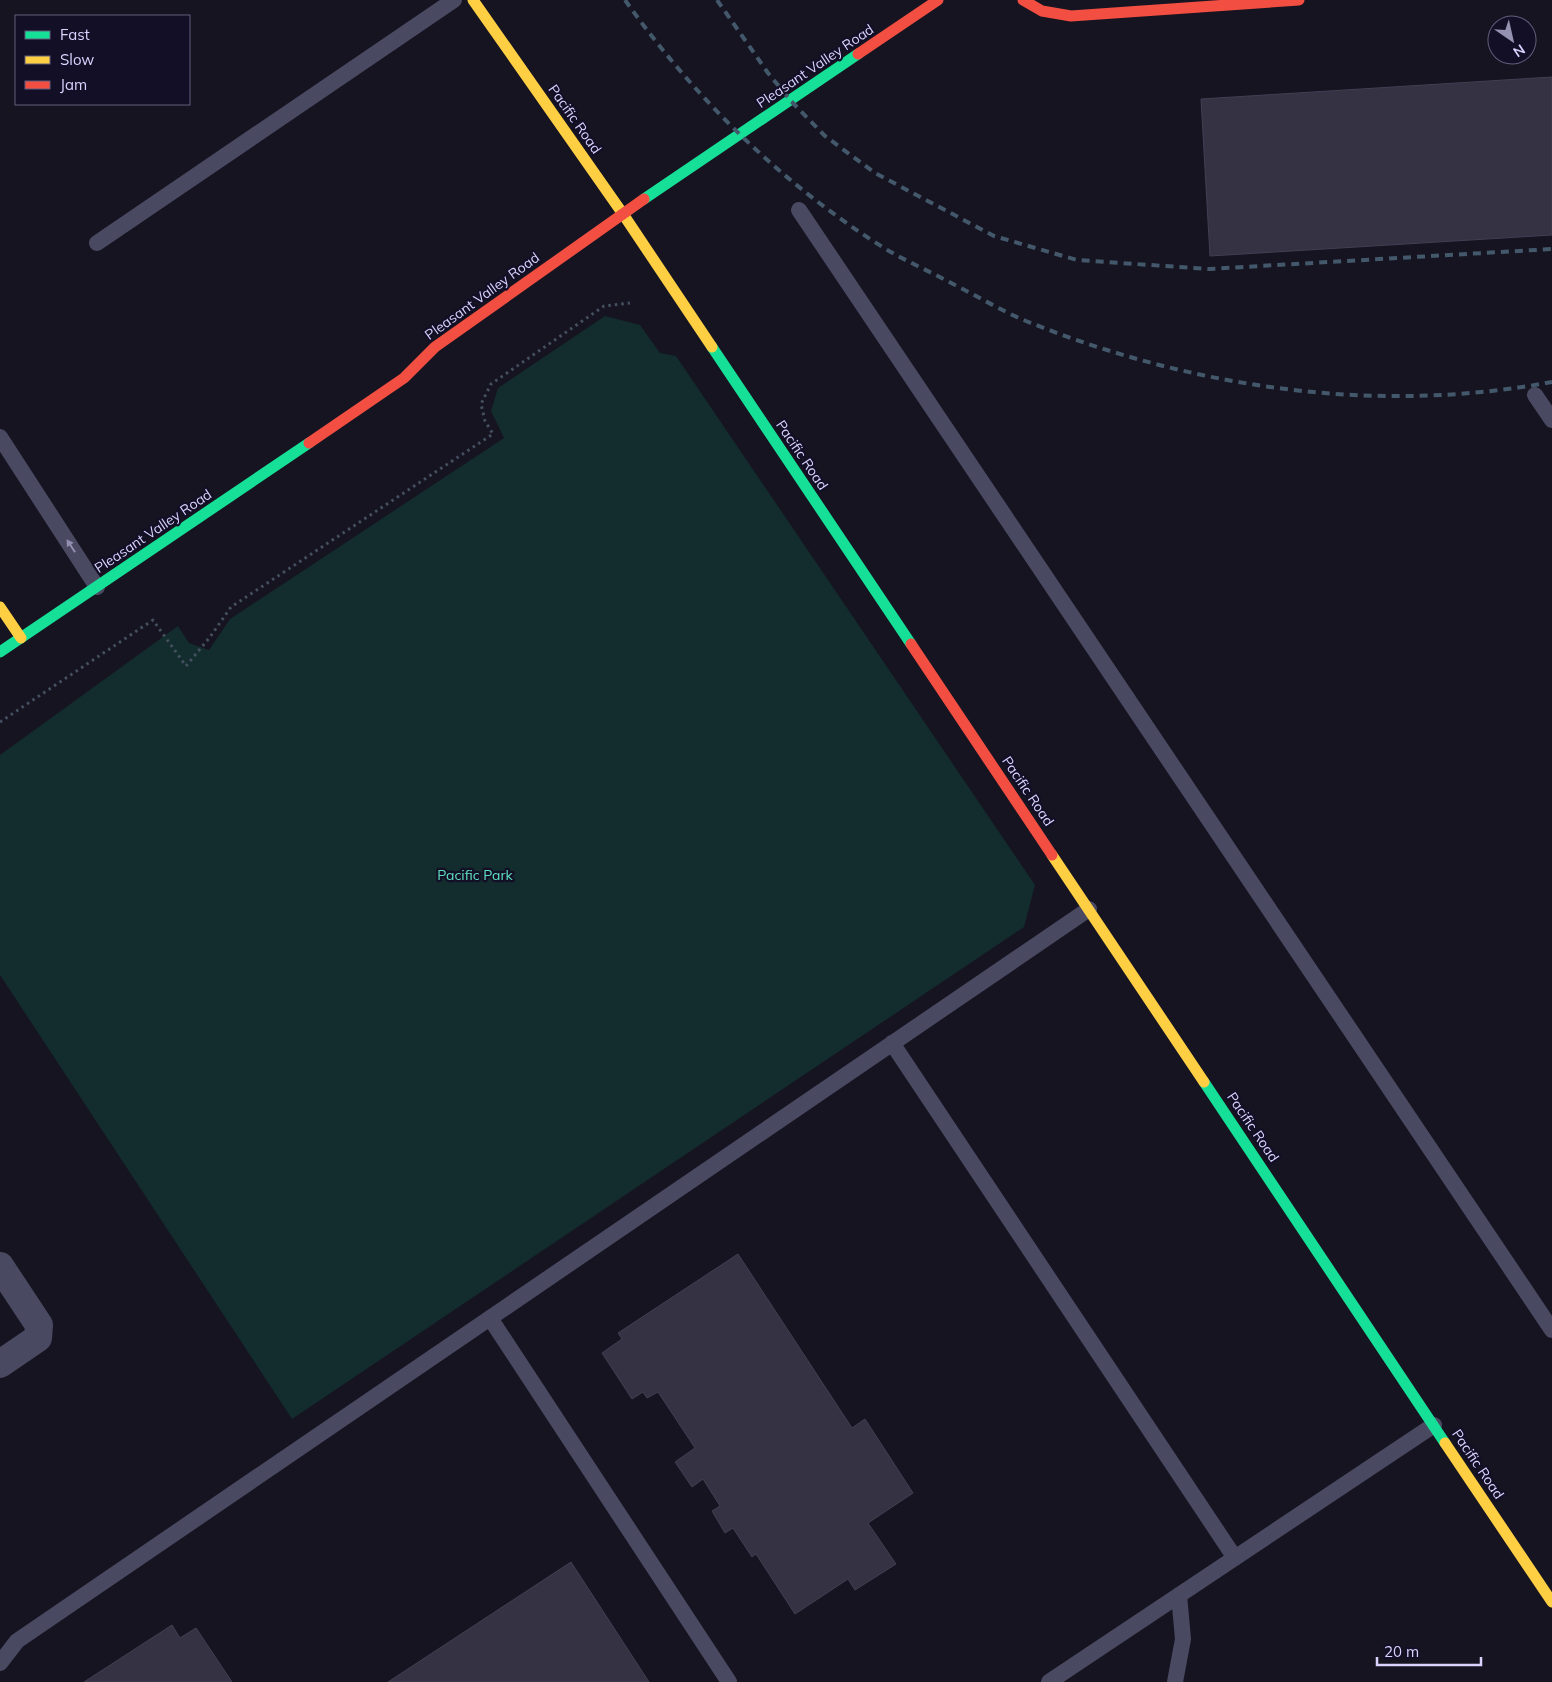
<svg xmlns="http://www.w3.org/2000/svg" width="1552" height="1682" font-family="Mulish,sans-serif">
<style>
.green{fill:#132c2d}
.building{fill:#343243;stroke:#433f54}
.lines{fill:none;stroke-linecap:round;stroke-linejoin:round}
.path{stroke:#44505f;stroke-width:3;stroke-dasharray:2.5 4;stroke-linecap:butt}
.lane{stroke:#4a4962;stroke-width:16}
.street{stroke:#4a4962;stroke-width:28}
.fast{stroke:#16e098;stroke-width:11}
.slow{stroke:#ffcf43;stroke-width:11}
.jam{stroke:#f24e42;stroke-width:11}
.rail{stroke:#43596b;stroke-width:4;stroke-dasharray:8 6;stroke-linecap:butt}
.oneway{fill:#928eb0}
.labels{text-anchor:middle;stroke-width:4.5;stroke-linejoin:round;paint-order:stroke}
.street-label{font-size:14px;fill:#d9d4ff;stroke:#130f26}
.park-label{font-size:14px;fill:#5fe0c0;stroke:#130f26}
</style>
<rect width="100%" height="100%" fill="#161421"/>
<path class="green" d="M605,316L640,325L660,353L676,356L1035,885L1024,927L292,1419L0,975V755L178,626L189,643L209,650L230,619L504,438L491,411L498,388Z"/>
<path class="building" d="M1552,77V235L1210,256L1201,99Z
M738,1254L852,1428L865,1419L913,1493L868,1523L896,1564L855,1590L848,1579L795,1614L756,1554L752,1557L733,1528L725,1533L712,1511L720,1506L703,1479L692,1487L675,1462L695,1448L658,1392L647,1398L643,1392L632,1399L602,1353L622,1339L618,1333Z
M571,1562L649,1682H388Z
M172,1625L180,1638L196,1628L232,1682H84Z"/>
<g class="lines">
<path class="path" d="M0,722L153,620L186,666L210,637L231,607L493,434L485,421L481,404L491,384L604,306L630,303"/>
<path class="lane" d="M799,210L1552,1330
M97,243L454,0
M1535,395L1552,420
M0,437L97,587
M892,1043L1235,1558
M490,1318L729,1682
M0,1663L17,1641L1089,909
M1049,1682L1434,1425
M1175,1682L1183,1639L1179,1595"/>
<path class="street" d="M0,1266L39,1325L38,1338L0,1364"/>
<path class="fast" d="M644,199L858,54
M712,347L911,644
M0,652L309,443
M1204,1082L1445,1443"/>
<path class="slow" d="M473,0L623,214L712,347
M0,607L21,638
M1052,855L1204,1082
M1445,1443L1552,1602"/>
<path class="jam" d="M1023,0L1042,11L1071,16L1299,0
M858,54L938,0
M309,443L404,378L435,347L644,199
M911,644L1052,855"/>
<path class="rail" d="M625,0C695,99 785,187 889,251C910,263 933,273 955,285C979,297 1002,311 1026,321C1192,388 1376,415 1552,382
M717,0L768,73L791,101L825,136L875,173L994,236L1077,260L1209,269L1552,249"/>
</g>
<defs><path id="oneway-solid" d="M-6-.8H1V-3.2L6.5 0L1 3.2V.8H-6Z" transform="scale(1.25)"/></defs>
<use class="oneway" href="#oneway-solid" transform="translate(71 546) rotate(-123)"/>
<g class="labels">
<g class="street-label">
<text transform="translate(815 66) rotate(-34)" y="5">Pleasant Valley Road</text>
<text transform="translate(575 119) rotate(55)" y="5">Pacific Road</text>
<text transform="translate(482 296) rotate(-36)" y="5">Pleasant Valley Road</text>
<text transform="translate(802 455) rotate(56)" y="5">Pacific Road</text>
<text transform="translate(153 531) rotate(-34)" y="5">Pleasant Valley Road</text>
<text transform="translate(1028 791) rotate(56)" y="5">Pacific Road</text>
<text transform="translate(1253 1127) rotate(56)" y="5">Pacific Road</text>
<text transform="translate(1478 1464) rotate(56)" y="5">Pacific Road</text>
</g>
<g class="park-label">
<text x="475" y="880">Pacific Park</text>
</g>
</g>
<rect x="15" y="15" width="175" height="90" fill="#130f26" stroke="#625e7d"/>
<rect x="25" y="31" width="25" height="8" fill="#16e098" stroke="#625e7d"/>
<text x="60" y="40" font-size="15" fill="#d9d4ff">Fast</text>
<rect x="25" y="56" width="25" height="8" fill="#ffcf43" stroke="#625e7d"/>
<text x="60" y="65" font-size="15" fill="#d9d4ff">Slow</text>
<rect x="25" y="81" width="25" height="8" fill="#f24e42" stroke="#625e7d"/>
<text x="60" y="90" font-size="15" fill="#d9d4ff">Jam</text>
<g transform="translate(1512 40) rotate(146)"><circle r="24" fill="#130f26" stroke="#625e7d"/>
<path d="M0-4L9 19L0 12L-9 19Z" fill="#9591b1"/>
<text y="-8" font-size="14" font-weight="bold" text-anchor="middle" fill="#d9d4ff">N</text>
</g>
<path d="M1377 1657v8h104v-8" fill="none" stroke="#d9d4ff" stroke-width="2.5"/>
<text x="1384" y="1657" font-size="15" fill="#d9d4ff" stroke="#130f26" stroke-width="4" paint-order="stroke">20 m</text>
</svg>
